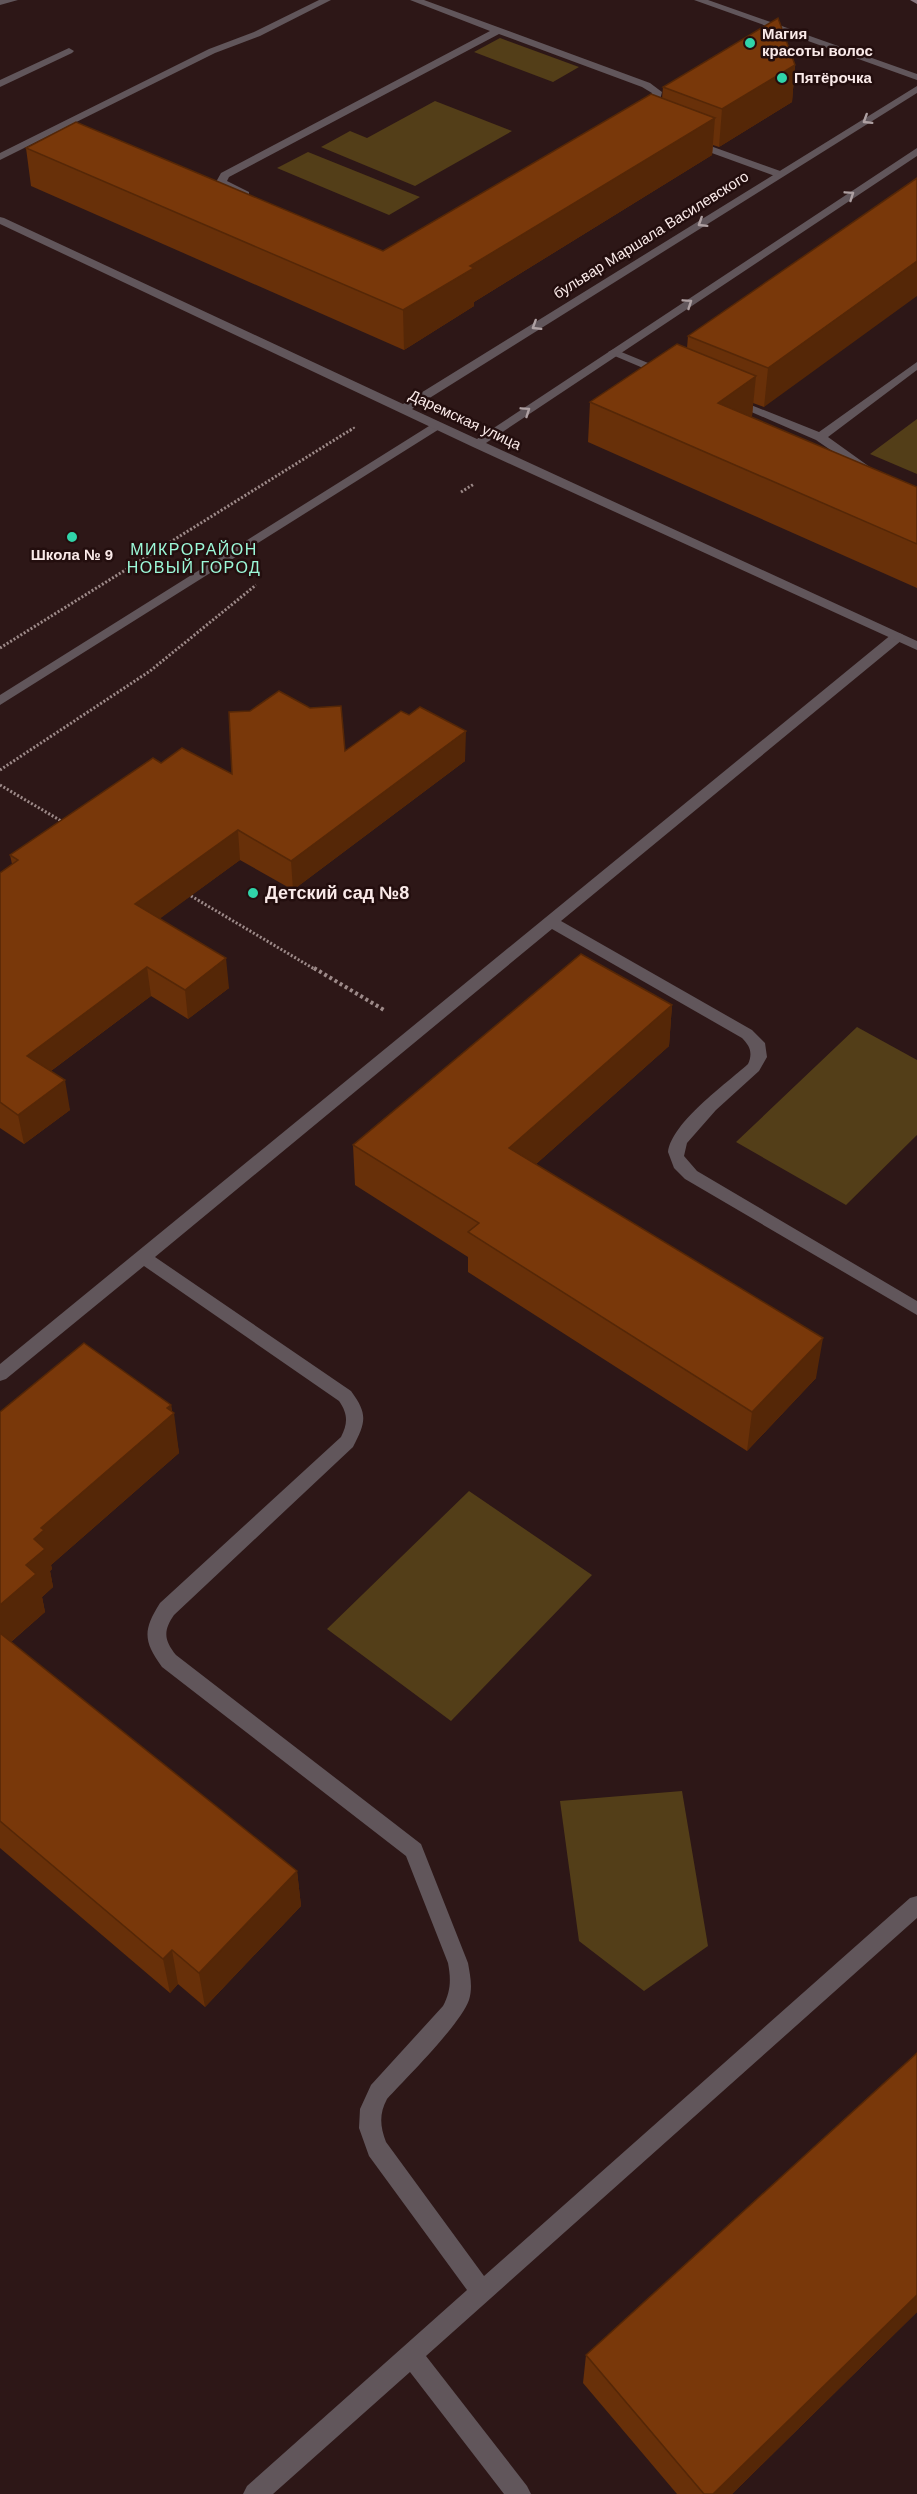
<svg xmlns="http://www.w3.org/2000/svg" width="917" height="2494" font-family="Helvetica,sans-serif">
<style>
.green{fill:#533e18}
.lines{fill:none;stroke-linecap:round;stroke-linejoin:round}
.path-far2{stroke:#9d8a89;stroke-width:2;stroke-dasharray:2 2;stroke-linecap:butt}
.path-far1{stroke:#9d8a89;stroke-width:3;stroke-dasharray:2 2;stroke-linecap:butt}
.path{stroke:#9d8a89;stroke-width:4;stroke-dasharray:3 3;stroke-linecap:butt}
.service{fill:#61565b;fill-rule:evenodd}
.minor{fill:#61565b;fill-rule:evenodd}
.secondary{fill:#87767e;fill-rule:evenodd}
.wall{fill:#683009}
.shaded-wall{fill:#552707}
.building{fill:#79380a;stroke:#552707;stroke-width:1.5}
.oneway{stroke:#aea0a2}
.poi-dot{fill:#30d4a9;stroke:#230e0e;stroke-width:2}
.labels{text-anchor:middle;stroke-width:5;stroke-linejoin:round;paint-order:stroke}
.far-poi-label{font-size:15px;font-weight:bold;fill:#faeae9;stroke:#230e0e;text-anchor:start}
.far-street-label{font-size:15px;fill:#faeae9;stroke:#230e0e}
.far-neighbourhood-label{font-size:16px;letter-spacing:1.5px;fill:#9cf9d9;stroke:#230e0e}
.poi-label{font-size:18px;font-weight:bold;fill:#faeae9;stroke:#230e0e;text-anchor:start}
</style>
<rect width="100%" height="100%" fill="#2d1717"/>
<path class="green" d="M500,38L579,67L553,82L474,52Z
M435,101L512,131L415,186L321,147L350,131L367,138Z
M308,152L420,197L389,215L277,168Z
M917,419V474L870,454Z
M857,1027L917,1060V1135L846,1205L736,1142Z
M469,1491L592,1575L451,1721L327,1629Z
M682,1791L708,1946L644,1991L579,1941L560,1801Z"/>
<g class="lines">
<path class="path-far2" d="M350,431L355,427"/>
<path class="path-far1" d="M461,492L474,484
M0,648L352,429
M0,770L150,671L256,585
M0,785L63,822
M191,896L316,970"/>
<path class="path" d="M314,968L384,1010"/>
<path class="service" d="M0,0H18L0,5Z
M319,0H331L260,36L215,53L0,160V153L209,49L254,32Z
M410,0H424L650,83L662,92L660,100L645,110H637V106L650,98L652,93L642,87L499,34L229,177L227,181L249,192V196H241L217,184L216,182L221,173L490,31Z
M694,0H708L917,74V80Z
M69,48L74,51L72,53L0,87V80Z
M691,139L783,172L784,174L775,176L687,144L686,142Z
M614,349L670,372L672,374L670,376H662L610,354L608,352Z
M917,362V370L828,437L874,470L876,473L870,477L816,440L726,401L728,399H736L819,432Z
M437,421L443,425L441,428L0,705V695Z
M897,633L902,634L904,637L902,640L561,921L752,1030L765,1043L767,1057L759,1071L716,1110L687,1143L684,1156L697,1171L917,1301V1315L685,1179L674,1168L668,1152C672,1122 726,1084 748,1064C753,1053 750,1046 742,1038L552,929L155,1257L351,1391C368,1414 366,1422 353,1447L174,1615C163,1631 164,1640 176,1655L421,1844L468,1963C470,1975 473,1987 469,2000C460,2025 407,2077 387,2099C379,2114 380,2126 386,2142L484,2276L910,1898L917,1896V1918L426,2356L527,2486L531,2494H504L410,2372L273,2494H243L247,2486L467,2290L369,2156L359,2128L360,2109L371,2085L443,2006C451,1991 451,1979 448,1963L406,1856L162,1667C143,1641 143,1630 160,1603L341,1437C348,1423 348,1414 339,1401L144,1266L6,1379L0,1381V1364L892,634Z"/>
<path class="minor" d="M917,86V93L412,409L477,439L917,148V156L486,443L917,641V650L473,447L0,224V217L4,218L403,404Z"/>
<path class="secondary" d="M910,0H917V4Z"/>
</g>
<path class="wall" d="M795,65L792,102L719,147L713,145L712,155L474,302V306L404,350L31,186L26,148L383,251L662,99L663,87Z
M917,178L764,407L753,403L752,416L751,417L917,487V588L588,442L590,402L687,348L688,336Z
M345,751L465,761L293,890L240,860L160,918L229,988L188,1019L151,996L51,1071L70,1110L24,1144L0,1128V873L12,864L10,855L161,763L232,774Z
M672,1005L669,1046L536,1164L816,1378L747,1451L468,1272V1257L355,1185L353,1145Z
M171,1405L179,1453L51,1565L52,1569L50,1571L53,1587L42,1597L45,1612L11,1642L297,1871L301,1906L205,2007L178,1984L170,1993L0,1848V1412Z
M917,2053V2312L732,2494H677L583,2383L586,2355Z"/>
<path class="shaded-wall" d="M795,65L792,102L719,147L722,109Z
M715,118L712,155L474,302V306L404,350L403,310L470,266Z
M917,261V296L764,407L768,368Z
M756,376L752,416L715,443L718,403Z
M466,731L465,761L293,890L291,861Z
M238,830L240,860L139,934L135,904Z
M226,958L229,988L188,1019L185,990Z
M147,967L151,996L32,1085L27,1056Z
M672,1005L669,1046L508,1189L509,1148Z
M65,1080L70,1110L24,1144L18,1115Z
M823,1338L816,1378L747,1451L752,1412Z
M171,1405L172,1414L174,1413L179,1453L51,1565L52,1569L50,1571L53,1587L42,1597L45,1612L0,1651V1605L26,1565L34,1539L41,1528Z
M297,1871L301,1906L205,2007L199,1973Z
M172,1950L178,1984L170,1993L163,1959Z
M917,2295V2312L732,2494H713Z"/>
<path class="building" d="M778,18L795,65L722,109L663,87Z
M651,94L715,118L470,266L474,268L403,310L26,148L76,122L383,251Z
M917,178V261L768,368L688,336Z
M677,344L756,376L718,403L917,487V544L590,402Z
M279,691L310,708L341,706L345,751L401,711L409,715L420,707L466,731L291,861L238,830L135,904L226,958L185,990L147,967L27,1056L65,1080L18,1115L0,1102V873L18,860L10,855L153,758L161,763L182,748L232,774L229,712L250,711Z
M581,954L672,1005L509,1148L823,1338L752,1412L468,1232L479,1223L353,1145Z
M84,1343L171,1405L167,1408L174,1413L41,1528L44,1530L34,1539L45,1549L26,1565L36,1574L0,1605V1412Z
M0,1633L297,1871L199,1973L172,1950L163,1959L0,1821Z
M917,2053V2295L713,2494H704L586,2355Z"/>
<defs><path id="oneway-chevron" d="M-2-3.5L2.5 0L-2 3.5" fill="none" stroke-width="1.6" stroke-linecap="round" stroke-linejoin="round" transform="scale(1.5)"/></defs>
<g class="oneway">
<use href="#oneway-chevron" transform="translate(867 120) rotate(148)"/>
<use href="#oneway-chevron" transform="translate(850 195) rotate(-34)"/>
<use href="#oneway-chevron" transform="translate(702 223) rotate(148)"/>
<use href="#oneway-chevron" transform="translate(688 303) rotate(-34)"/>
<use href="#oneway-chevron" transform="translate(536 326) rotate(148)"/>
<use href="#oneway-chevron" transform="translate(526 411) rotate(-34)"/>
</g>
<g class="poi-dot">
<circle cx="750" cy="43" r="6"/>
<circle cx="782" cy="78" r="6"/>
<circle cx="72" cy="537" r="6"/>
<circle cx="253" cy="893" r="6"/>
</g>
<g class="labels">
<g class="far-poi-label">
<text x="762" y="39">Магия<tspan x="762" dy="17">красоты волос</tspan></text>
<text x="794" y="83">Пятёрочка</text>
<text x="72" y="560" text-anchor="middle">Школа № 9</text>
</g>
<g class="far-street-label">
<text transform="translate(651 235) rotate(-32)" y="5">бульвар Маршала Василевского</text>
<text transform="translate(465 420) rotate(25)" y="5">Даремская улица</text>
</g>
<g class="far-neighbourhood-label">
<text x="194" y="555">МИКРОРАЙОН<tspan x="194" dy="18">НОВЫЙ ГОРОД</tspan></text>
</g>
<g class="poi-label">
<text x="265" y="899">Детский сад №8</text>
</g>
</g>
</svg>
